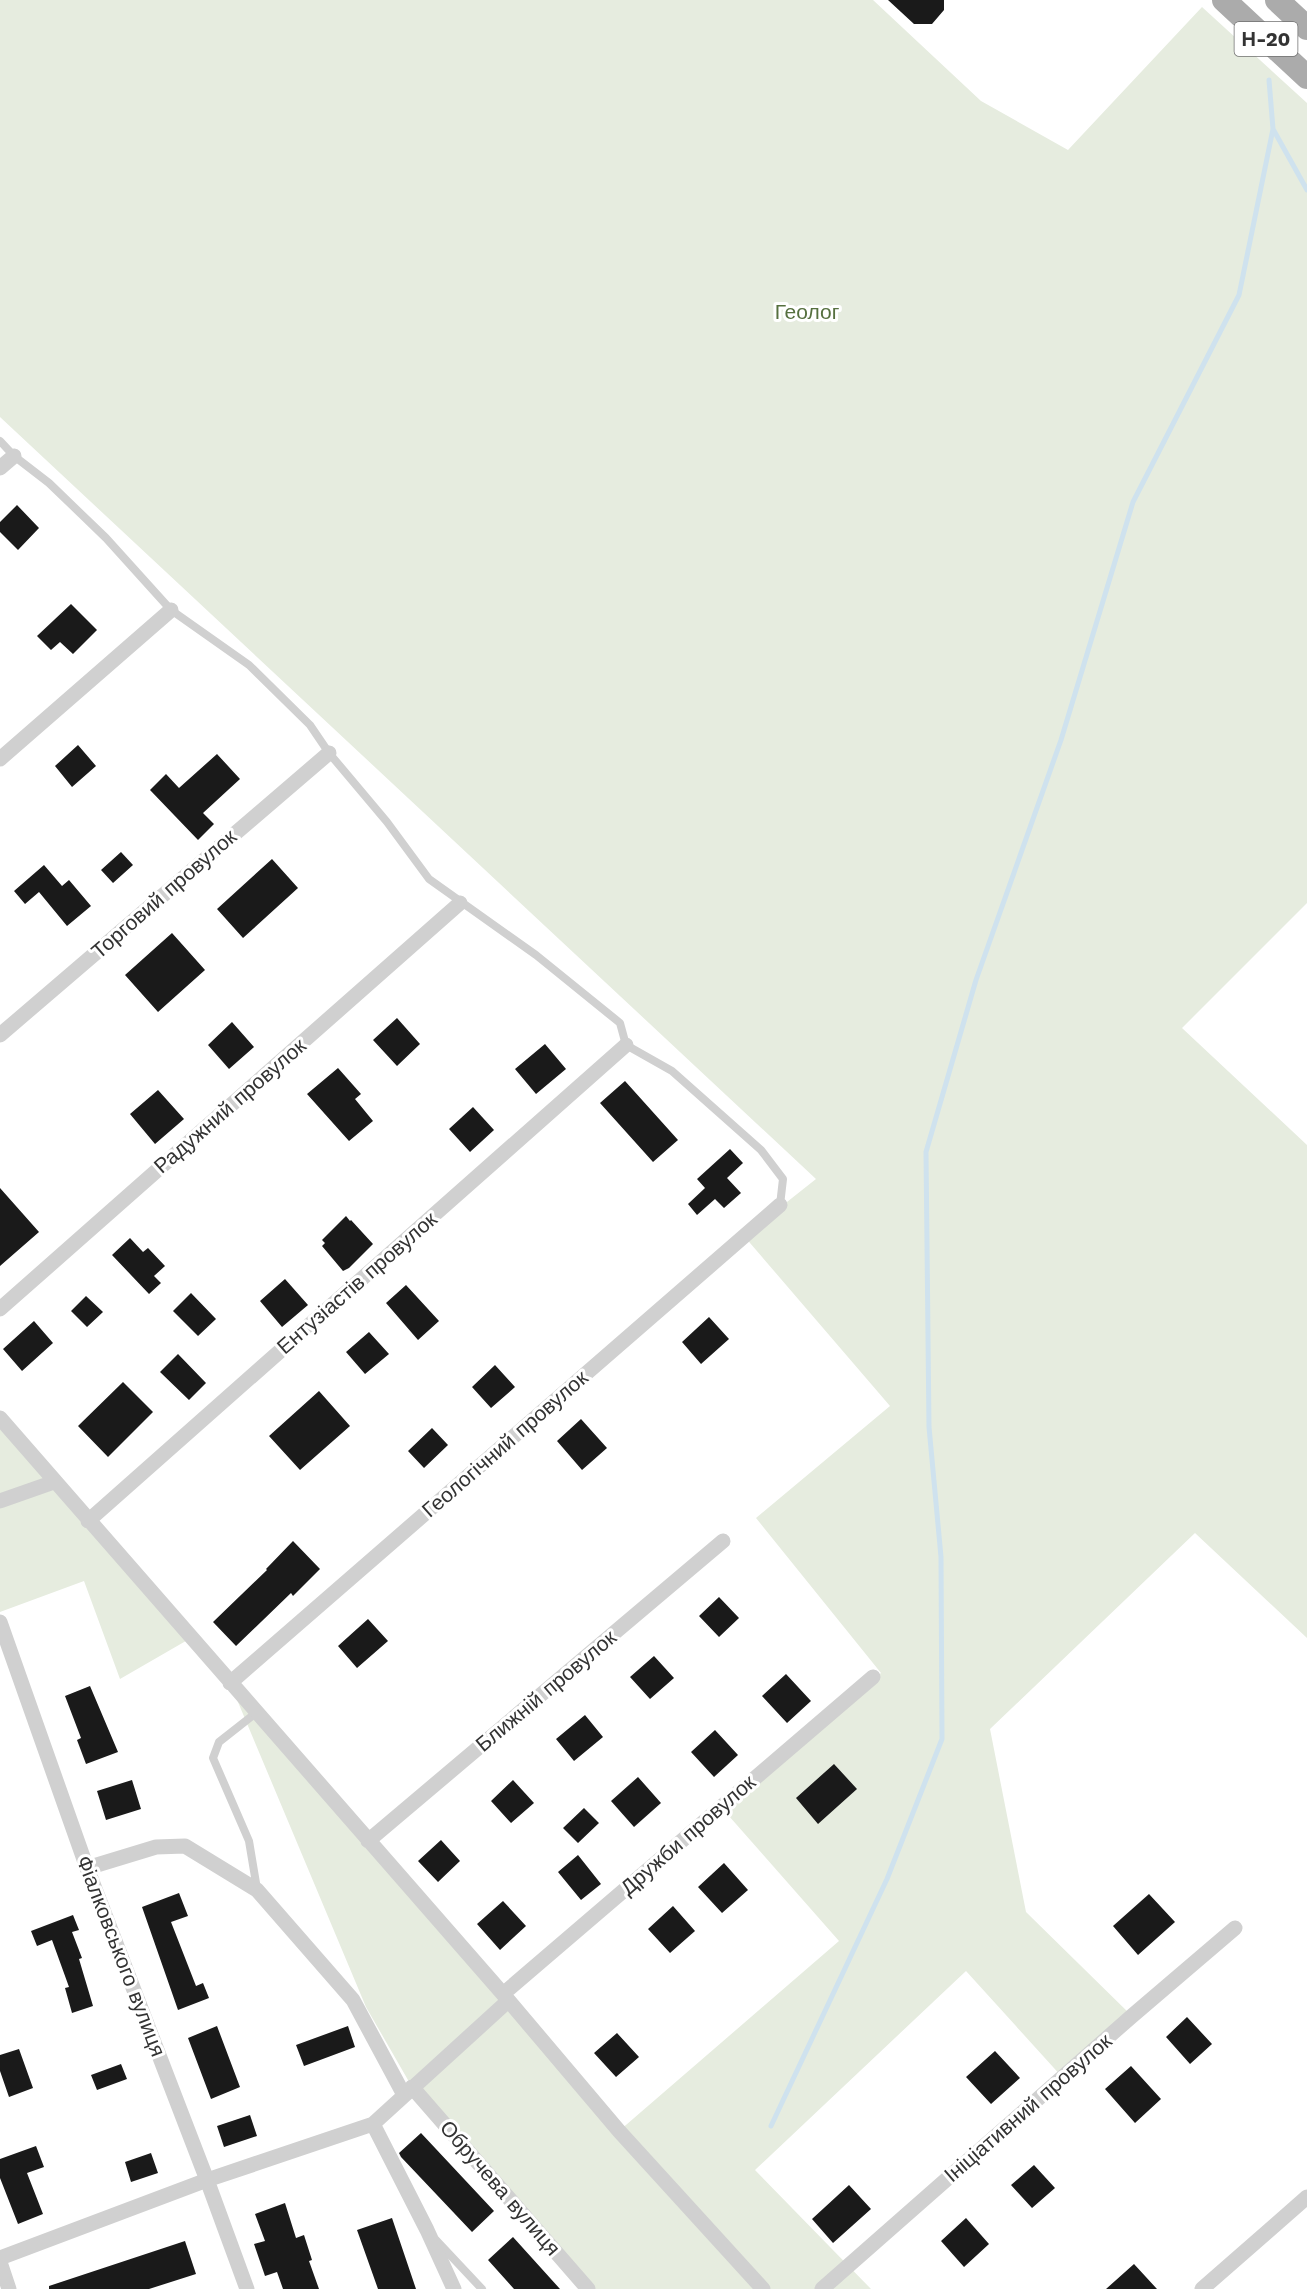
<svg xmlns="http://www.w3.org/2000/svg" width="1307" height="2289" font-family="'Work Sans',sans-serif">
<style>
.green{fill:#e6ecdf}
.lines{fill:none;stroke-linecap:round;stroke-linejoin:round}
.stream{stroke:#cfe2ee;stroke-width:5}
.building{fill:#1a1a1a}
.service{stroke:#d0d0d0;stroke-width:8}
.minor{stroke:#d0d0d0;stroke-width:15}
.primary{stroke:#ababab;stroke-width:24}
.labels{text-anchor:middle;stroke-width:6;stroke-linejoin:round;paint-order:stroke}
.shield{fill:#fff;stroke:#707070;stroke-width:1.5}
.shield-label{font-size:20px;font-weight:bold;fill:#333}
.park-label{font-size:21px;fill:#56703f;stroke:#fff}
.street-label{font-size:21px;fill:#333;stroke:#fff}
</style>
<rect width="100%" height="100%" fill="#fff"/>
<path class="green" d="M0,0H873L981,101L1068,150L1202,7L1307,103V903L1182,1028L1307,1145V1638L1195,1533L990,1729L1026,1912L1132,2016L1063,2078L966,1971L755,2170L871,2289H588L412,2087L366,2007L230,1683L619,2131L839,1941L721,1807L881,1673L756,1518L890,1406L744,1236L816,1179L0,417Z
M0,1418L191,1638L120,1679L84,1581L0,1612Z"/>
<g class="lines">
<path class="stream" d="M1273,129L1307,190
M771,2126L887,1879L942,1739L941,1557L929,1427L926,1152L976,980L1061,740L1133,502L1239,295L1273,129L1269,80"/>
</g>
<path class="building" d="M888,0H944V10L932,24H914Z
M17,505L39,528L18,550L0,532V522Z
M71,604L97,630L73,654L60,642L51,650L37,636Z
M78,745L96,766L72,787L55,766Z
M217,754L240,779L203,813L214,824L198,840L150,790L166,774L179,788Z
M121,852L133,865L113,883L101,870Z
M272,859L298,888L243,938L217,909Z
M44,865L62,886L69,880L91,906L67,926L39,892L25,904L14,891Z
M172,933L205,970L158,1012L125,975Z
M397,1018L420,1044L397,1066L373,1040Z
M232,1022L254,1047L229,1069L208,1045Z
M545,1044L566,1069L536,1094L515,1069Z
M338,1068L361,1094L355,1099L373,1121L349,1141L307,1094Z
M625,1081L678,1140L653,1162L600,1103Z
M158,1090L184,1119L155,1144L130,1114Z
M473,1107L494,1130L470,1152L449,1129Z
M730,1149L743,1163L727,1178L741,1193L724,1208L715,1199L697,1215L688,1204L705,1188L697,1179Z
M0,1188L39,1232L0,1266Z
M346,1216L350,1221L351,1220L373,1244L349,1268L343,1271L322,1246L325,1243L322,1240Z
M130,1238L143,1252L148,1248L165,1266L154,1276L161,1283L149,1294L112,1255Z
M285,1279L308,1305L282,1327L260,1301Z
M406,1285L439,1321L418,1340L386,1303Z
M191,1293L216,1319L198,1336L173,1311Z
M86,1296L103,1312L87,1327L71,1311Z
M709,1317L729,1339L701,1364L682,1342Z
M34,1321L53,1343L22,1371L3,1349Z
M369,1332L389,1354L365,1374L346,1352Z
M178,1354L206,1383L189,1400L160,1372Z
M495,1365L515,1387L491,1408L472,1387Z
M123,1382L153,1412L108,1457L78,1426Z
M319,1391L350,1426L300,1470L269,1436Z
M581,1419L607,1448L582,1470L557,1441Z
M432,1428L448,1445L424,1468L408,1451Z
M293,1541L320,1569L293,1596L291,1593L236,1646L213,1622L267,1570L266,1569Z
M719,1597L739,1618L719,1637L699,1616Z
M368,1619L388,1641L357,1668L338,1646Z
M654,1656L674,1678L650,1699L630,1677Z
M786,1674L811,1701L787,1723L762,1696Z
M90,1686L118,1752L86,1764L77,1740L81,1738L65,1696Z
M585,1715L603,1737L574,1761L556,1739Z
M715,1730L738,1755L714,1777L691,1752Z
M834,1764L857,1789L818,1824L796,1798Z
M638,1777L661,1803L634,1827L611,1801Z
M132,1780L141,1809L106,1820L97,1791Z
M513,1780L534,1803L511,1823L491,1801Z
M584,1808L599,1823L578,1843L563,1828Z
M441,1840L460,1861L438,1882L418,1861Z
M578,1855L601,1884L581,1900L558,1872Z
M724,1863L748,1890L722,1913L698,1887Z
M179,1893L188,1916L171,1922L196,1986L203,1983L209,1998L178,2010L142,1907Z
M1149,1894L1175,1922L1138,1955L1113,1926Z
M503,1901L526,1926L500,1950L477,1924Z
M673,1906L695,1931L670,1953L648,1929Z
M73,1915L79,1930L72,1932L82,1958L79,1959L93,2006L72,2013L65,1988L69,1987L52,1940L37,1946L31,1931Z
M1187,2017L1212,2044L1190,2064L1166,2037Z
M217,2026L240,2087L211,2099L188,2038Z
M348,2026L355,2047L304,2066L296,2045Z
M617,2033L639,2057L616,2077L594,2053Z
M19,2049L33,2088L9,2097L0,2071V2055Z
M995,2051L1020,2078L991,2104L966,2077Z
M121,2064L127,2079L97,2090L91,2075Z
M1131,2066L1161,2099L1135,2123L1105,2089Z
M250,2115L257,2136L224,2147L217,2126Z
M421,2133L494,2211L472,2232L401,2157L399,2153Z
M36,2146L44,2167L27,2173L43,2214L18,2224L0,2178V2159Z
M151,2153L158,2173L131,2182L125,2162Z
M1034,2165L1055,2188L1032,2208L1011,2185Z
M849,2185L871,2209L833,2243L812,2219Z
M285,2203L296,2238L304,2235L312,2260L309,2261L319,2289H283L277,2272L265,2276L254,2244L265,2241L255,2214Z
M392,2218L416,2289H378L357,2230Z
M966,2218L989,2244L964,2267L941,2241Z
M513,2237L560,2289H514L488,2260Z
M185,2241L196,2274L149,2289H49V2286Z
M1134,2264L1157,2289H1106Z"/>
<g class="lines">
<path class="service" d="M0,441L14,456L49,483L106,538L171,610L249,665L310,725L329,753L387,822L429,879L536,955L620,1023L626,1045L672,1071L761,1150L783,1179L780,1205
M256,1713L219,1742L213,1758L249,1841L257,1889
M436,2240L482,2289"/>
<path class="minor" d="M0,468L14,456
M0,759L171,610
M0,1035L329,753
M0,1309L460,903
M0,1418L503,1994L619,2131L763,2289
M0,1501L54,1482
M88,1521L626,1045
M0,1622L87,1868L207,2180L247,2289
M230,1683L780,1205
M368,1841L723,1541
M87,1868L156,1847L185,1846L257,1890L353,2000L404,2095
M503,1994L873,1677
M412,2087L588,2289
M373,2124L427,2230L454,2289
M0,2258L207,2180L373,2124L508,2001
M0,2262L9,2289
M822,2289L1132,2016L1235,1928
M1202,2289L1307,2197"/>
<path class="primary" d="M1224,0L1307,77
M1277,0L1307,28"/>
</g>
<g class="labels">
<rect class="shield" x="1234.5" y="22" width="63" height="34" rx="4.5"/>
<g class="shield-label">
<text x="1266" y="46">Н-20</text>
</g>
<g class="park-label">
<text x="807" y="319">Геолог</text>
</g>
<g class="street-label">
<text transform="translate(164 894) rotate(-41)" y="7">Торговий провулок</text>
<text transform="translate(230 1106) rotate(-41)" y="7">Радужний провулок</text>
<text transform="translate(357 1283) rotate(-41)" y="7">Ентузіастів провулок</text>
<text transform="translate(505 1444) rotate(-41)" y="7">Геологічний провулок</text>
<text transform="translate(546 1691) rotate(-40)" y="7">Ближній провулок</text>
<text transform="translate(688 1835) rotate(-41)" y="7">Дружби провулок</text>
<text transform="translate(121 1956) rotate(69)" y="7">Фіалковського вулиця</text>
<text transform="translate(1028 2108) rotate(-41)" y="7">Ініціативний провулок</text>
<text transform="translate(500 2188) rotate(49)" y="7">Обручева вулиця</text>
</g>
</g>
</svg>
